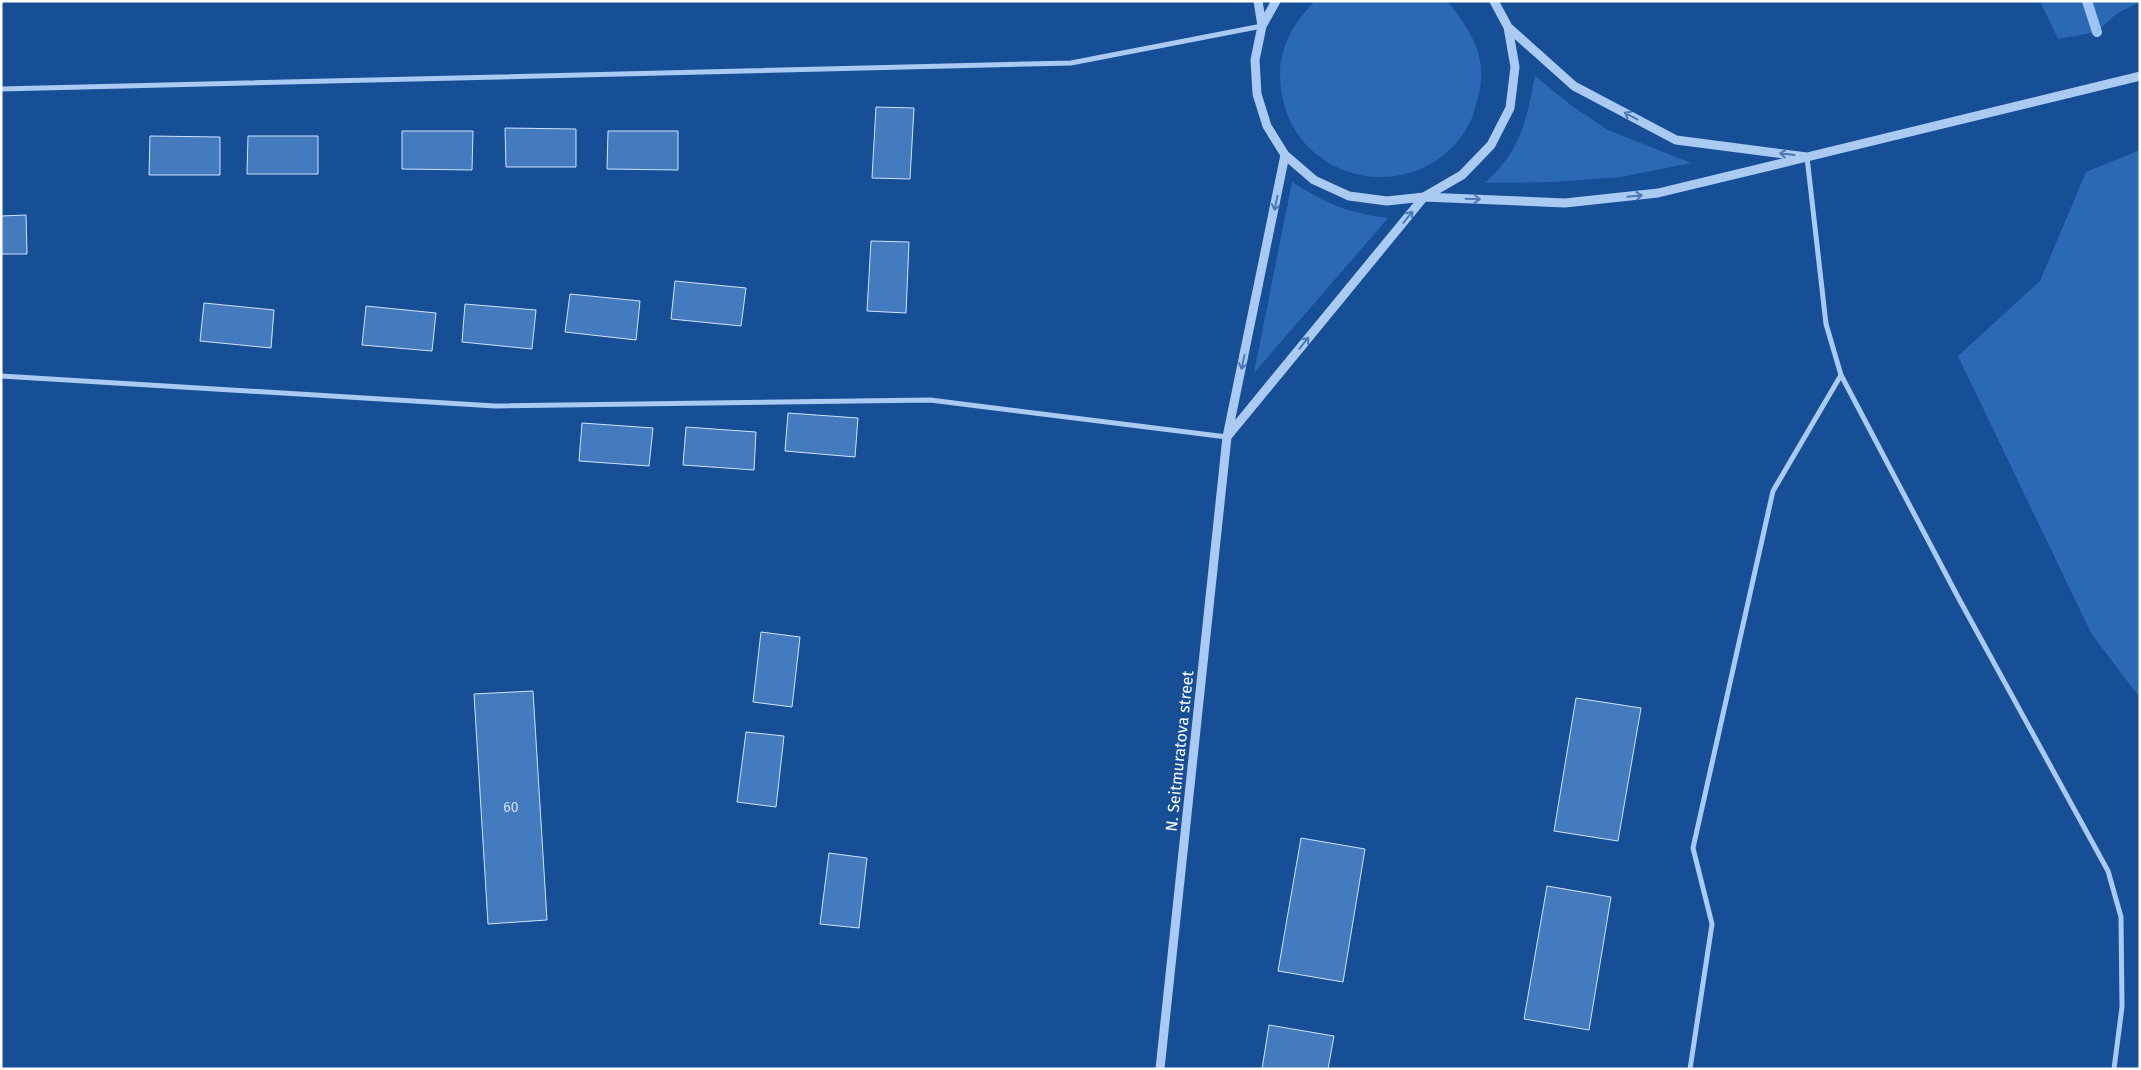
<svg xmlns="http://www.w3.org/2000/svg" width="2141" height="1070" font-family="'Fira Sans',sans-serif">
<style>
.green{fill:#2b69b5}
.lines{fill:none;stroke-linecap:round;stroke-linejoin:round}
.stream{stroke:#9dc5f3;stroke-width:10}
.building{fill:#447bbf;stroke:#d1e4fc}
.minor{stroke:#aacaf1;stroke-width:5}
.tertiary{stroke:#aacaf1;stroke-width:9}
.oneway{stroke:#4a7ab6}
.labels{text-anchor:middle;stroke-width:4;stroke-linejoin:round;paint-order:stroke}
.number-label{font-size:14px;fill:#d0deef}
.street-label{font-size:16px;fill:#fff;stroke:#174f97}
</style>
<rect width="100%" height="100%" fill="#174f97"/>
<path class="green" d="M1315,1H1447C1461,18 1473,34 1479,56C1483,71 1481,90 1476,104C1474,110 1473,117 1470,122C1441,181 1364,194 1316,154C1299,140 1288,122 1283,100C1274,59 1286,31 1315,1Z
M2040,1H2140V2L2116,14L2097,32L2058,39Z
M1535,76L1572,106L1608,130L1691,163L1621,177L1552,182L1485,183C1521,150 1526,122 1535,76Z
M2140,150V698L2091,633L1958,356L2040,281L2086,172Z
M1292,182C1327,204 1347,213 1388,218L1254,373Z"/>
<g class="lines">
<path class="stream" d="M2087,1L2097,32"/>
</g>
<path class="building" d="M876,107L914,108L910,179L872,178Z
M505,128L576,129V167H506Z
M402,131H473L472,170L402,169Z
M608,131H678V170L607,169Z
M150,136L220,137V175H149Z
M248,136H318V174H247Z
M26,215L27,254H1V216Z
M871,241L909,242L906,313L867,311Z
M675,281L746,288L741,326L671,319Z
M570,294L640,301L636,340L565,332Z
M204,303L274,310L271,348L200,341Z
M465,304L536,310L532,349L462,342Z
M366,306L436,313L432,351L362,345Z
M788,413L858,418L855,457L785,451Z
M582,423L653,428L649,466L579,461Z
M686,427L756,432L754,470L683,465Z
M761,632L800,637L792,707L753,702Z
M533,691L547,920L488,924L474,694Z
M1576,698L1641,708L1618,841L1554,831Z
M746,732L784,736L776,807L737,802Z
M1301,838L1365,849L1343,982L1278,971Z
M829,853L867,858L859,928L820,924Z
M1547,886L1611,897L1589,1030L1524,1019Z
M1269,1025L1334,1036L1328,1069H1262Z"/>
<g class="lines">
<path class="minor" d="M1,89L1071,63L1262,26
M1807,157L1826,324L1841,375L1959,599L2108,871L2121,917L2122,1007L2114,1069
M1,376L495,406L930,400L1227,437
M1690,1069L1712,924L1693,848L1773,491L1841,375"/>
<path class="tertiary" d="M1258,1L1262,26
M1276,1L1262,26L1255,60L1257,94L1267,126L1285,155L1314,180L1349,196L1387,201L1424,197L1462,175L1491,145L1510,108L1515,67L1508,27L1494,1
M1285,155L1227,437L1424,197L1565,203L1658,193L1807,157L1676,140L1574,86L1508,27
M1807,157L2140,76
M1160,1069L1227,437"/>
</g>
<defs><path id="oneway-shaft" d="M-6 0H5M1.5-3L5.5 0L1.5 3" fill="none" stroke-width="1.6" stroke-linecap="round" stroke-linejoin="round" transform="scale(1.25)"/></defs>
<g class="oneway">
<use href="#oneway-shaft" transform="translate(1631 116) rotate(-152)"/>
<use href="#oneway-shaft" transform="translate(1787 154) rotate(-173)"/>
<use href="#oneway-shaft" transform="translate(1635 196) rotate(-6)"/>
<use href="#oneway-shaft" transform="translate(1473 199) rotate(2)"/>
<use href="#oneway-shaft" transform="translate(1276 203) rotate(102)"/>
<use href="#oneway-shaft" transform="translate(1408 217) rotate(-51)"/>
<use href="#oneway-shaft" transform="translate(1304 343) rotate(-51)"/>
<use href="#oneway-shaft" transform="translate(1243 362) rotate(102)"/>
</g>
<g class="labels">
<g class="number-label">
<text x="511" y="812">60</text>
</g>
<g class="street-label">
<text transform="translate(1179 751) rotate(-84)" y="6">N. Seitmuratova street</text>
</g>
</g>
<rect width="2141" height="1070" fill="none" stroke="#ffffff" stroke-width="5"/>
</svg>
